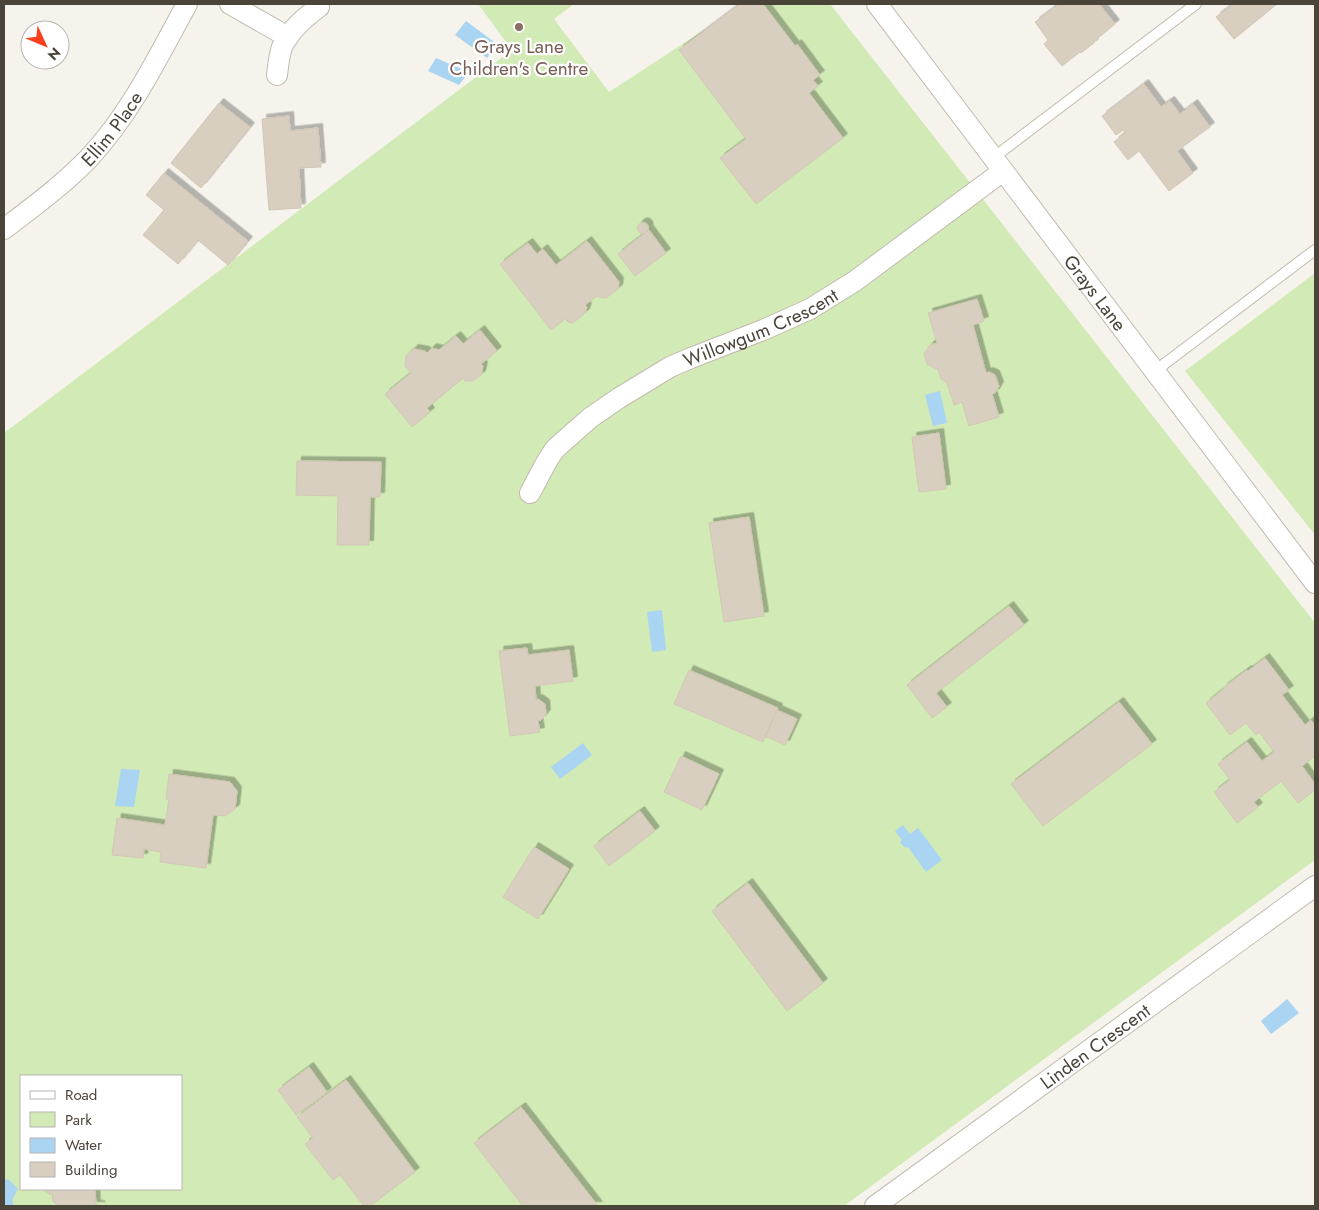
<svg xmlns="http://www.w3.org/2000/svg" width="1319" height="1210" font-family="Jost,sans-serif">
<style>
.green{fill:#d2eab5;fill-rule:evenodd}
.water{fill:#a9d4f2}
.building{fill:#d8cfc1;stroke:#d3c7b4;filter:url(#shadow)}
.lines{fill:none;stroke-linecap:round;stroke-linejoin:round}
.service-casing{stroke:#c2bbae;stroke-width:12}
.minor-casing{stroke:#c2bbae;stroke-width:22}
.service{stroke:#fff;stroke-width:10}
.minor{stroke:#fff;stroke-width:20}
.education-dot{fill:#8d6e63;stroke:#fff;stroke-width:2}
.labels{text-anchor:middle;stroke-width:4.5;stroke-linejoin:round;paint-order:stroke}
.education-label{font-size:19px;fill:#785e54;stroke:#fff}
.street-label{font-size:19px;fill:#4b4439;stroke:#fff}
</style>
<defs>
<filter id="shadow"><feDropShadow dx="4.5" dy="-4.5" stdDeviation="0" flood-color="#0004"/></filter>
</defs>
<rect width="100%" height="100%" fill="#f6f3ec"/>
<path class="green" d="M478,4H574L554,19L609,92L744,4H830L1315,623V860L844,1206H4V433L512,50ZM21,1076H181V1189H21Z
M1315,273V535L1185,371Z"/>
<path class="water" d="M466,21L497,44L487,58L455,35Z
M436,58L469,72L459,85L428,71Z
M940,391L947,423L933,426L925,395Z
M662,610L666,650L652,652L647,612Z
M583,743L592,755L560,779L551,767Z
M121,769L140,770L134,807L115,806Z
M903,825L910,834L918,828L942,860L926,872L908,847L905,848L900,842L902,840L895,831Z
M1287,999L1299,1013L1271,1034L1261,1021Z
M8,1179L18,1189L12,1200L14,1206H4V1180Z"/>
<path class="building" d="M740,4H763L795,46L797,44L820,75L813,80L818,86L809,93L843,138L756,204L720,158L746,139L679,50Z
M1057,4H1099L1115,24L1093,42L1094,43L1081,53L1080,52L1062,66L1044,44L1048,40L1035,22L1058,5Z
M1233,4H1277L1234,39L1216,17Z
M1144,84L1161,107L1170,101L1180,114L1193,104L1210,127L1177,151L1193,173L1169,191L1139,151L1128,160L1114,142L1125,133L1123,130L1116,135L1102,116Z
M219,103L250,127L201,188L171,163Z
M289,116L290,131L318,128L321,167L299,168L301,208L269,210L262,119Z
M164,173L248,241L228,265L198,240L178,264L143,235L164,210L146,195Z
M637.5 228a5.5 5.5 0 1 1 11 0a5.5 5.5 0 1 1-11 0Z
M649,230L666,253L635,276L618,254Z
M587,241L619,282L618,289L606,298L599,297L597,296L585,305L587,307L585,313L573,323L568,322L565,319L551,330L500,264L528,243L537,254L543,249L556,265Z
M977,299L984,321L973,325L986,373L989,372L995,375L999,386L995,393L992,394L999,417L969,426L962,402L954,405L947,383L941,379L938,369H936L927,364L924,354L930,345L937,343L928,313Z
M480,330L497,351L481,364L483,366L481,375L473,381H465L463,378L427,408L430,412L412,427L385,394L411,373L405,366L406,356L414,349L425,351L427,353L432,348L439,350L456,336L463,344Z
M939,433L946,489L919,492L912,437Z
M297,461L381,462L380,497H370L369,545H337L338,496L296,495Z
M749,517L764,616L724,622L709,523Z
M1009,606L1024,625L936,693L947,707L932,718L907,685Z
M527,648L528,655L569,650L573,681L535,686L536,700L538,699L545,704L546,714L541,720L538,721L540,732L510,736L499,651Z
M1265,658L1289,690L1282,695L1305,725L1311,720L1315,726V756L1302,766L1315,784V790L1298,803L1281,781L1254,802L1258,807L1237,823L1214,792L1230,780L1218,764L1247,742L1262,761L1274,752L1259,732L1256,735L1246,723L1230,735L1206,703L1224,689L1223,688L1247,670L1248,671Z
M689,670L778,708L763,742L674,704Z
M1119,702L1152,744L1043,826L1011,784Z
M777,710L797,719L785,745L765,736Z
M681,756L719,774L702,810L664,792Z
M169,774L230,782L237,791L235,809L225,816L213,815L206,868L160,862L161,852L144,849L143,858L112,855L117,818L165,825L169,799H166Z
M640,811L655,831L609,866L594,846Z
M534,847L569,869L538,919L503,897Z
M748,883L823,983L787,1011L712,911Z
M309,1067L327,1092L296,1115L278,1090Z
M346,1080L415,1172L370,1206H364L340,1175L333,1180L305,1144L313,1138L297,1117Z
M521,1107L598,1206H523L474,1143Z
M43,1189H95L96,1205H99L101,1206H58L53,1201L52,1194H49Z"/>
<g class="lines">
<defs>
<path id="service" d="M993,158L1196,4
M1155,371L1315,250"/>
<g id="minor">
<path d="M230,4L288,37"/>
<path id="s1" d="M877,4L1315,583"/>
<path d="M277,75C278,66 279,56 282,47C290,30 304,18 319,7"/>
<path id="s2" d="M4,229C33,207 63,185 89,158C131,113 158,57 187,4"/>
<path id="s3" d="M530,493L547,461L555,449L565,440L590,418L619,398L670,367L691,358L763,330L810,309L855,281L1003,171"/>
<path id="s4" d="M875,1206L1315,886"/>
</g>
</defs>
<use href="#service" class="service-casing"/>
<use href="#minor" class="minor-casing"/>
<use href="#service" class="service"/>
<use href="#minor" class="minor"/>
</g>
<circle class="education-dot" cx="519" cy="27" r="5"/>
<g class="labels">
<g class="education-label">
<text x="519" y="53">Grays Lane<tspan x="519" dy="22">Children's Centre</tspan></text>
</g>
<g class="street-label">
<text dy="7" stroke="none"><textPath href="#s2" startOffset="148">Ellim Place</textPath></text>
<text dy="7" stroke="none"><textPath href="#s1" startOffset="362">Grays Lane</textPath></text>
<text dy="7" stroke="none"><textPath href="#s3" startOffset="291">Willowgum Crescent</textPath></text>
<text dy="7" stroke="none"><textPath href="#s4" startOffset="272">Linden Crescent</textPath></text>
</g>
</g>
<rect width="1319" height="1210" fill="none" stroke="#4b4439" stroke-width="10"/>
<rect x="20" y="1075" width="162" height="115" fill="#ffffff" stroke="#b7b4b0"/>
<rect x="30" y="1091" width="25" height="8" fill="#ffffff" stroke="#b7b4b0"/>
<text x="65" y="1100" font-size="15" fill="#4b4439">Road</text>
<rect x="30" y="1112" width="25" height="15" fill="#d2eab5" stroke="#b7b4b0"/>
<text x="65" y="1125" font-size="15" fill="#4b4439">Park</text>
<rect x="30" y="1138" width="25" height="15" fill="#a9d4f2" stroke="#b7b4b0"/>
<text x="65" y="1150" font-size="15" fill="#4b4439">Water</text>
<rect x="30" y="1162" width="25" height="15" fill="#d8cfc1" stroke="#b7b4b0"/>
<text x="65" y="1175" font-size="15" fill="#4b4439">Building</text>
<g transform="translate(45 45) rotate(134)"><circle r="24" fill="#ffffff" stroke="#b7b4b0"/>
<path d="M0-4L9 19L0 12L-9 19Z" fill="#fc3f1d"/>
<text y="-8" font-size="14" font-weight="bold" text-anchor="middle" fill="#4b4439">N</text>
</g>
</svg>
